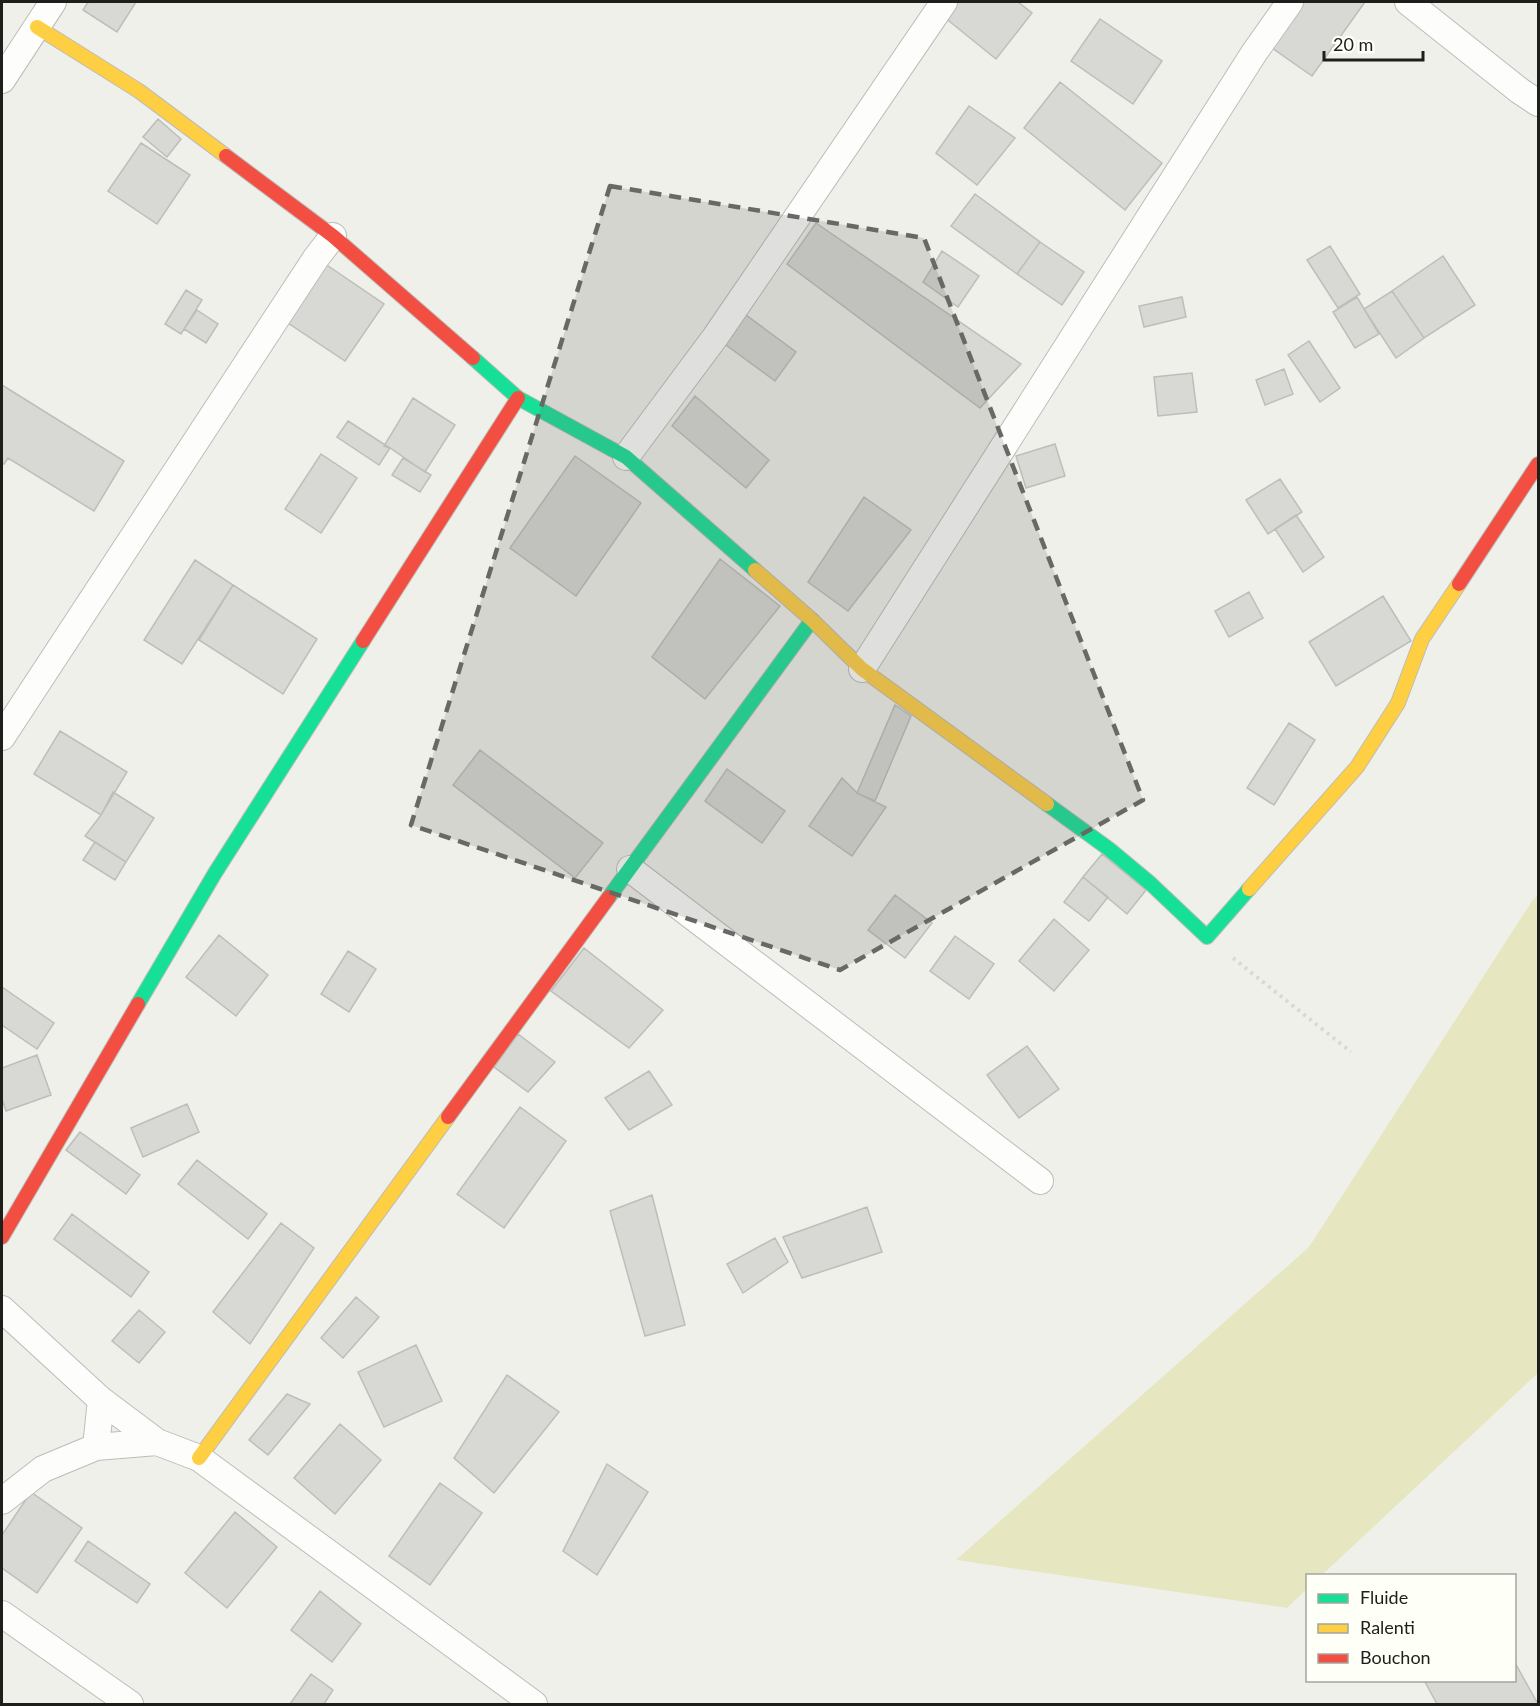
<svg xmlns="http://www.w3.org/2000/svg" width="1540" height="1706" font-family="Lato,sans-serif">
<style>
.green{fill:#e6e7c0}
.building{fill:#d8d8d4;stroke:#bdbdba;stroke-width:1.5}
.lines{fill:none;stroke-linecap:round;stroke-linejoin:round}
.street-casing{stroke:#bcbcb9;stroke-width:28}
.fast-casing{stroke:#bcbcb9;stroke-width:16}
.slow-casing{stroke:#bcbcb9;stroke-width:16}
.jam-casing{stroke:#bcbcb9;stroke-width:16}
.path{stroke:#d8d8d7;stroke-width:4;stroke-dasharray:3 4.5;stroke-linecap:butt}
.street{stroke:#fdfdfc;stroke-width:26}
.fast{stroke:#16e098;stroke-width:14}
.slow{stroke:#ffcf43;stroke-width:14}
.jam{stroke:#f24e42;stroke-width:14}
.marked{fill:#686864;fill-opacity:0.2;stroke:#686864;stroke-width:4.5;stroke-dasharray:12 8;stroke-linejoin:round}
</style>
<rect width="100%" height="100%" fill="#f0f0eb"/>
<path class="green" d="M1538,895V1373L1322,1575L1308,1576L1307,1589L1287,1608L956,1560L1309,1247L1532,901Z"/>
<path class="building" d="M88,2H136L117,32L83,10Z
M957,2H1018L1032,13L996,59L944,17Z
M1300,2H1365L1312,76L1269,46Z
M1100,19L1162,61L1133,104L1071,61Z
M1060,82L1162,163L1125,210L1024,128Z
M969,106L1015,138L977,185L936,153Z
M158,119L181,139L167,157L143,137Z
M141,143L190,175L157,224L108,191Z
M975,194L1040,242L1017,274L951,226Z
M816,223L1021,364L980,408L787,264Z
M1040,242L1084,272L1062,305L1017,274Z
M1330,246L1360,294L1338,308L1307,260Z
M942,251L979,276L958,307L923,282Z
M1443,256L1475,305L1424,338L1392,291Z
M318,259L384,304L345,361L279,317Z
M186,290L202,300L181,334L165,324Z
M1392,291L1424,338L1396,358L1364,309Z
M1182,297L1186,317L1144,327L1139,306Z
M1357,297L1379,334L1355,348L1333,312Z
M197,310L218,324L206,343L184,329Z
M742,312L796,352L775,381L722,342Z
M1309,341L1340,388L1320,402L1288,355Z
M1284,369L1293,394L1265,405L1256,380Z
M1192,373L1197,412L1158,416L1154,377Z
M2,385L124,461L94,511L8,458L4,464L2,463Z
M695,396L769,460L746,488L672,426Z
M413,398L455,425L425,472L390,448L384,446Z
M348,421L390,448L379,465L337,437Z
M1055,444L1065,476L1026,488L1016,456Z
M321,454L357,478L321,533L285,509Z
M575,456L641,503L576,596L510,548Z
M403,458L431,475L420,492L392,475Z
M1280,479L1302,512L1268,534L1246,500Z
M864,497L911,530L848,611L808,582Z
M1296,515L1324,557L1303,572L1275,529Z
M720,559L780,606L705,699L652,657Z
M195,560L233,585L182,664L144,640Z
M233,585L317,639L283,694L199,640Z
M1249,592L1263,618L1229,637L1215,611Z
M1383,596L1411,641L1336,686L1309,642Z
M895,705L911,716L875,801L857,793Z
M1289,723L1315,740L1274,805L1247,788Z
M60,731L127,772L101,815L34,774Z
M480,750L603,843L575,878L453,785Z
M727,769L785,811L762,843L705,801Z
M842,778L857,793L886,807L852,856L809,826Z
M113,792L154,818L126,862L85,836L101,815Z
M95,842L126,862L115,880L83,860Z
M1102,854L1146,890L1127,914L1083,877Z
M1083,877L1108,897L1089,921L1064,902Z
M895,895L932,923L905,958L868,930Z
M1054,919L1089,950L1054,991L1019,961Z
M219,935L268,975L236,1016L186,977Z
M955,936L994,964L969,999L930,971Z
M584,948L663,1010L629,1048L551,991Z
M348,951L376,969L349,1012L321,994Z
M2,987L54,1023L37,1049L2,1025Z
M518,1034L555,1062L528,1092L494,1067Z
M1027,1046L1059,1089L1019,1118L987,1075Z
M37,1055L51,1095L6,1111L2,1099V1068Z
M649,1071L672,1105L629,1130L605,1098Z
M187,1104L199,1132L143,1157L131,1128Z
M520,1107L566,1141L504,1228L457,1194Z
M80,1132L140,1175L126,1194L66,1150Z
M197,1160L267,1214L248,1239L178,1184Z
M652,1195L685,1325L645,1336L610,1211Z
M867,1207L882,1252L802,1278L783,1237Z
M72,1214L149,1272L131,1297L54,1239Z
M281,1223L314,1248L250,1344L213,1312Z
M775,1238L788,1262L743,1293L727,1264Z
M356,1297L379,1317L343,1358L321,1338Z
M139,1310L165,1332L139,1363L112,1341Z
M416,1345L442,1401L384,1427L358,1372Z
M507,1375L559,1412L494,1493L454,1458Z
M287,1394L310,1404L268,1455L249,1440Z
M340,1424L381,1460L335,1514L294,1478Z
M607,1464L648,1492L597,1575L563,1551Z
M440,1483L482,1513L430,1585L389,1556Z
M31,1492L82,1528L37,1593L2,1568V1535Z
M235,1512L277,1547L227,1608L185,1573Z
M88,1541L150,1584L137,1603L75,1561Z
M320,1591L361,1624L332,1662L291,1630Z
M1514,1661L1538,1704H1437L1424,1680H1514Z
M311,1674L333,1690L324,1704H290Z"/>
<g class="lines">
<defs>
<path id="street" d="M1408,2L1520,91L1538,103
M2,80L53,2
M626,457L716,336L944,2
M862,669L1254,53L1290,2
M2,737L316,258L333,236
M630,869L1040,1181
M2,1309L101,1400L157,1442L199,1458L534,1704
M96,1447L101,1400
M2,1501L43,1469L96,1447L157,1442
M2,1614L130,1704"/>
<path id="fast" d="M473,358L518,398L626,457L755,570
M1047,804L1109,849L1151,884L1207,937L1249,889
M609,897L812,620
M138,1004L215,873L363,641"/>
<path id="slow" d="M37,27L139,91L226,156
M755,570L812,620L862,669L1047,804
M1249,889L1357,767L1398,703L1422,639L1459,584
M199,1458L448,1117"/>
<path id="jam" d="M226,156L333,236L473,358
M1459,584L1538,464
M363,641L518,398
M448,1117L609,897
M2,1237L138,1004"/>
</defs>
<use href="#street" class="street-casing"/>
<use href="#fast" class="fast-casing"/>
<use href="#slow" class="slow-casing"/>
<use href="#jam" class="jam-casing"/>
<path class="path" d="M1233,958L1351,1052"/>
<use href="#street" class="street"/>
<use href="#fast" class="fast"/>
<use href="#slow" class="slow"/>
<use href="#jam" class="jam"/>
</g>
<path class="marked" d="M610,186L924,238L1143,800L840,970L411,825Z"/>
<rect width="1540" height="1706" fill="none" stroke="#1e1e1b" stroke-width="6"/>
<rect x="1306" y="1574" width="210" height="108" fill="#fefff6" stroke="#a4a59e" stroke-width="1.5"/>
<rect x="1318" y="1594" width="30" height="9" fill="#16e098" stroke="#a4a59e" stroke-width="1.5"/>
<text x="1360" y="1604" font-size="18" fill="#1e1e1b">Fluide</text>
<rect x="1318" y="1624" width="30" height="9" fill="#ffcf43" stroke="#a4a59e" stroke-width="1.5"/>
<text x="1360" y="1634" font-size="18" fill="#1e1e1b">Ralenti</text>
<rect x="1318" y="1654" width="30" height="9" fill="#f24e42" stroke="#a4a59e" stroke-width="1.5"/>
<text x="1360" y="1664" font-size="18" fill="#1e1e1b">Bouchon</text>
<path d="M1324 51v9h99v-9" fill="none" stroke="#1e1e1b" stroke-width="3"/>
<text x="1333" y="51" font-size="18" fill="#1e1e1b" stroke="#fefff6" stroke-width="4.5" paint-order="stroke">20 m</text>
</svg>
